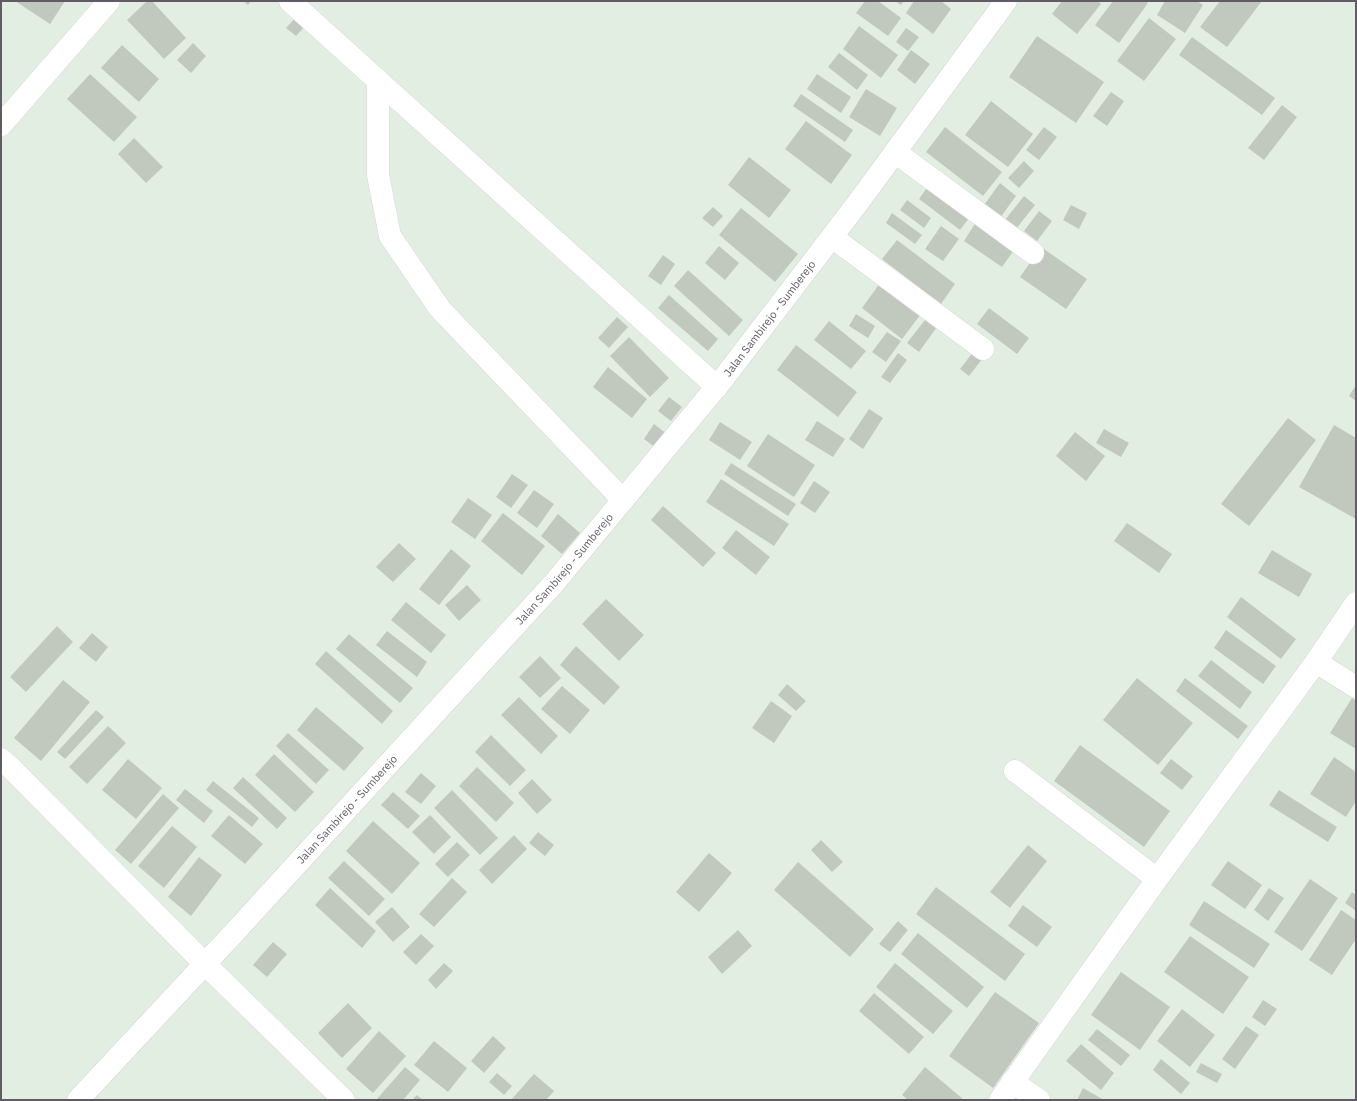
<svg xmlns="http://www.w3.org/2000/svg" width="1357" height="1101" font-family="'IBM Plex Sans',sans-serif">
<style>
.building{fill:#c1c9bf}
.lines{fill:none;stroke-linecap:round;stroke-linejoin:round}
.street-casing{stroke:#dbd5dc;stroke-width:23}
.secondary-casing{stroke:#d4cdd6;stroke-width:23}
.street{stroke:#fff;stroke-width:22}
.secondary{stroke:#fff;stroke-width:22}
.labels{text-anchor:middle;stroke-width:3;stroke-linejoin:round;paint-order:stroke}
.street-label{font-size:11px;fill:#615b64;stroke:#fff}
</style>
<rect width="100%" height="100%" fill="#e3eee2"/>
<path class="building" d="M15,1H65L50,24Z
M147,1H152L186,38L164,59L127,20Z
M243,1H251L248,5Z
M865,1H878L901,18L888,36L856,13Z
M895,1H904L901,5Z
M914,1H941L951,9L933,34L906,13Z
M1062,1H1098L1101,4L1077,34L1052,14Z
M1113,1H1145L1148,3L1119,43L1095,25Z
M1165,1H1197L1203,5L1185,33L1157,15Z
M1220,1H1262L1227,47L1200,27Z
M295,18L305,26L296,36L286,28Z
M1149,18L1176,39L1144,81L1117,61Z
M859,26L898,55L881,78L843,49Z
M906,28L919,37L908,51L896,42Z
M1037,36L1104,82L1076,123L1009,77Z
M1192,37L1275,98L1262,115L1179,55Z
M193,43L206,56L191,73L177,60Z
M122,45L159,79L139,102L101,68Z
M911,50L930,64L915,84L897,70Z
M839,53L868,75L857,90L828,67Z
M90,74L137,117L114,142L67,99Z
M817,74L851,97L841,113L807,89Z
M866,89L897,108L880,136L849,117Z
M1111,92L1124,101L1107,126L1093,116Z
M801,94L853,130L845,142L793,106Z
M991,101L1033,134L1008,167L965,135Z
M1282,105L1297,117L1264,160L1248,148Z
M806,121L852,155L831,184L785,149Z
M945,127L1002,172L983,196L926,152Z
M1044,127L1057,137L1039,160L1026,150Z
M134,138L163,167L146,183L118,154Z
M749,157L791,190L769,218L728,185Z
M1024,161L1034,171L1019,188L1008,178Z
M931,182L973,213L960,230L919,199Z
M1000,183L1016,196L1000,218L984,205Z
M1024,196L1035,205L1016,229L1005,220Z
M907,200L931,218L924,228L900,210Z
M1071,205L1087,213L1079,229L1063,220Z
M713,207L723,216L713,227L702,218Z
M741,208L798,254L775,282L719,235Z
M1039,211L1052,221L1037,241L1024,231Z
M892,213L922,235L915,244L886,223Z
M978,219L1017,246L1002,267L964,241Z
M941,226L959,239L943,261L925,249Z
M897,240L955,284L941,304L882,259Z
M719,246L739,263L725,280L705,263Z
M1041,247L1087,279L1066,309L1020,277Z
M663,255L675,264L661,285L648,276Z
M688,270L743,320L729,336L674,286Z
M883,279L924,310L902,339L862,308Z
M669,295L718,339L708,351L658,308Z
M989,308L1029,338L1017,354L977,324Z
M856,314L875,326L868,338L849,326Z
M928,316L939,324L919,352L907,343Z
M617,317L628,327L609,348L598,338Z
M829,321L866,351L851,369L814,340Z
M887,332L901,341L886,362L872,352Z
M629,337L669,378L650,397L610,356Z
M796,345L857,392L838,417L777,370Z
M974,351L983,358L969,376L960,369Z
M898,353L907,360L890,383L881,377Z
M608,367L647,399L632,418L593,387Z
M1356,385V401L1349,396Z
M669,397L682,407L671,421L658,411Z
M869,409L883,418L863,449L849,439Z
M1288,418L1316,440L1249,526L1221,504Z
M817,421L845,439L833,457L805,440Z
M720,422L752,442L740,460L709,440Z
M654,424L667,434L656,448L644,439Z
M1334,425L1356,438V519L1299,487Z
M1104,429L1129,443L1121,457L1096,443Z
M1075,432L1105,456L1086,481L1056,456Z
M768,434L815,465L794,497L747,466Z
M731,463L796,504L788,516L724,474Z
M512,474L528,485L511,508L496,497Z
M721,479L789,524L774,546L706,502Z
M814,481L830,492L815,513L800,503Z
M534,490L554,504L537,528L517,513Z
M468,498L492,515L475,539L451,522Z
M663,506L716,553L703,567L651,520Z
M503,513L545,546L522,575L481,541Z
M558,514L580,533L562,554L541,536Z
M1127,523L1172,554L1159,573L1114,541Z
M736,530L770,557L756,575L722,548Z
M399,543L416,559L393,582L376,567Z
M451,549L471,566L439,605L419,589Z
M1272,550L1312,574L1299,597L1258,573Z
M467,585L481,600L459,621L445,605Z
M1241,597L1296,639L1281,659L1227,617Z
M606,599L644,635L619,661L582,624Z
M406,602L446,635L431,653L391,620Z
M57,626L73,642L26,692L10,677Z
M1226,630L1276,666L1263,684L1214,648Z
M387,631L427,662L417,677L376,645Z
M92,633L108,647L96,662L79,648Z
M349,634L413,688L400,703L336,649Z
M576,646L620,687L604,705L560,665Z
M326,651L393,711L382,724L315,664Z
M540,656L561,678L540,698L519,677Z
M1211,660L1252,692L1240,709L1198,676Z
M1137,678L1193,723L1158,765L1103,720Z
M1185,678L1248,726L1238,739L1176,691Z
M63,680L90,702L41,761L14,738Z
M787,684L806,701L796,711L778,695Z
M562,686L590,710L570,734L541,709Z
M519,697L558,736L541,754L501,715Z
M1352,698L1356,701V749L1330,733Z
M771,701L792,716L774,743L752,728Z
M316,707L364,748L344,771L297,730Z
M96,710L104,717L65,759L57,752Z
M108,726L126,743L87,784L69,767Z
M288,733L329,770L316,784L276,746Z
M491,735L526,770L510,786L475,752Z
M1080,745L1170,811L1144,847L1054,781Z
M274,754L314,792L295,812L255,775Z
M1334,757L1356,772V801L1346,817L1310,794Z
M128,759L162,788L136,819L102,790Z
M1171,759L1193,776L1182,790L1160,773Z
M477,767L514,803L496,822L459,786Z
M421,773L436,786L421,804L405,792Z
M243,777L287,818L277,829L233,788Z
M532,779L552,800L537,814L518,793Z
M213,781L259,818L252,827L206,790Z
M185,789L213,811L204,823L176,800Z
M452,790L498,838L480,855L434,808Z
M1279,790L1337,827L1328,842L1269,805Z
M393,792L420,816L408,829L381,805Z
M163,794L179,808L131,864L115,850Z
M229,815L263,844L245,864L211,836Z
M430,815L451,837L434,854L412,832Z
M373,821L420,863L392,894L346,851Z
M172,826L197,847L164,888L138,866Z
M538,832L554,845L545,856L529,843Z
M514,835L527,849L492,884L479,870Z
M821,840L843,862L832,872L811,850Z
M457,842L470,855L448,877L435,864Z
M1028,845L1047,861L1010,908L990,892Z
M709,853L732,873L699,912L676,892Z
M199,857L222,875L191,916L168,897Z
M344,861L385,899L369,916L328,878Z
M1228,861L1262,885L1245,909L1211,885Z
M798,862L874,929L850,957L774,890Z
M452,878L467,892L434,927L419,914Z
M1310,879L1338,898L1302,951L1274,932Z
M936,887L1025,954L1005,981L916,914Z
M330,888L376,931L362,948L315,905Z
M1269,888L1284,898L1268,921L1254,910Z
M1352,892L1356,895V911L1345,903Z
M1204,901L1270,944L1254,968L1189,925Z
M1023,905L1052,927L1037,947L1008,926Z
M392,907L410,927L393,942L375,922Z
M1341,910L1356,920V939L1332,975L1309,960Z
M898,921L908,930L890,952L879,944Z
M738,930L752,946L722,974L708,957Z
M918,933L984,987L967,1008L901,954Z
M421,934L434,946L416,965L403,952Z
M1190,936L1249,977L1223,1014L1164,972Z
M273,942L287,954L267,977L253,965Z
M444,963L453,971L436,989L428,980Z
M895,963L953,1011L933,1034L876,987Z
M1121,972L1170,1007L1140,1050L1091,1015Z
M995,992L1039,1023L993,1088L949,1056Z
M874,993L924,1037L909,1054L859,1011Z
M1263,1000L1277,1009L1265,1026L1252,1017Z
M348,1003L372,1028L342,1058L318,1033Z
M1182,1009L1215,1035L1190,1067L1157,1041Z
M1246,1026L1259,1035L1235,1069L1222,1059Z
M1097,1029L1130,1055L1121,1066L1088,1040Z
M379,1031L406,1056L373,1093L346,1069Z
M493,1036L506,1048L484,1073L471,1061Z
M434,1041L467,1068L448,1092L414,1065Z
M1081,1044L1114,1073L1101,1090L1066,1061Z
M1161,1059L1190,1083L1181,1094L1153,1070Z
M1201,1063L1222,1074L1217,1083L1196,1072Z
M405,1067L420,1080L403,1100H376Z
M925,1067L964,1100H908L902,1095Z
M497,1073L512,1086L504,1095L489,1082Z
M534,1074L554,1091L546,1100H511Z
M1083,1088L1104,1100H1077Z
M417,1095L423,1100H412Z"/>
<g class="lines">
<defs>
<path id="street" d="M290,1L717,387
M378,80V175L390,236L440,309L623,500
M1,125L109,1
M895,152L1033,253
M832,237L983,349
M1316,662L1356,687
M1,759L10,767L205,964L344,1100
M1015,771L1157,879
M1012,1082L1039,1100
M1000,1100L1157,879L1316,662L1356,603"/>
<g id="secondary">
<path id="s1" d="M78,1100L231,936L555,582L723,379L857,204L1006,1"/>
</g>
</defs>
<use href="#street" class="street-casing"/>
<use href="#secondary" class="secondary-casing"/>
<use href="#street" class="street"/>
<use href="#secondary" class="secondary"/>
</g>
<g class="labels">
<g class="street-label">
<text dy="4" stroke="none"><textPath href="#s1" startOffset="1044">Jalan Sambirejo - Sumberejo</textPath></text>
<text dy="4" stroke="none"><textPath href="#s1" startOffset="720">Jalan Sambirejo - Sumberejo</textPath></text>
<text dy="4" stroke="none"><textPath href="#s1" startOffset="396">Jalan Sambirejo - Sumberejo</textPath></text>
</g>
</g>
<rect width="1357" height="1101" fill="none" stroke="#615b64" stroke-width="4"/>
</svg>
